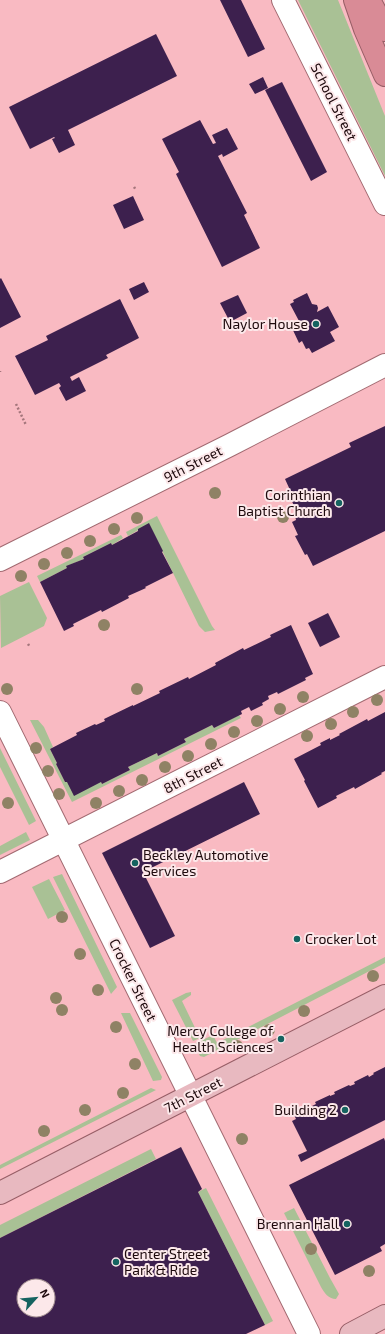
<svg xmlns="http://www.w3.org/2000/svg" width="385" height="1334" font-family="'Exo 2',sans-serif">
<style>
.green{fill:#a9c195}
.building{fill:#3d204e;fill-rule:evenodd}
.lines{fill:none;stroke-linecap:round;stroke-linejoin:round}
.minor-casing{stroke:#a26a71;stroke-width:24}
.major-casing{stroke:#975e66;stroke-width:24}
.highway-casing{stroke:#975e66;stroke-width:24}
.path{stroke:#a5767c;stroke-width:2.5;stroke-dasharray:2 2;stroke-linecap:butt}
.minor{stroke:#fff;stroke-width:22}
.major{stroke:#e8b9c0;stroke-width:22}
.highway{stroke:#d98b96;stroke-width:22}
.tree{fill:#8f8265}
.poi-dot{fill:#156360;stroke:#fce8ea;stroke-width:1.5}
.labels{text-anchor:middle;stroke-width:4;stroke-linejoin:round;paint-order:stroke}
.street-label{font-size:14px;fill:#1d090c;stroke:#fce8ea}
.poi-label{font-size:14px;fill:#1d090c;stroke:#fce8ea;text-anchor:end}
</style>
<rect width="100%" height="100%" fill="#f9bac2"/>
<path class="green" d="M298,0H338L385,116V176Z
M157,516L212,626L215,630L205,632L199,626L149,524L128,536L126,532Z
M121,535L123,538L112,545L111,543L83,557L84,559L67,566V568L40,582L37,576Z
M29,582L47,618L44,626L1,648L0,596Z
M239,715L241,718L72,802L30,720H38L44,727L53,747L50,749L57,763L56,764L65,782H101L102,784L130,770L128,767L157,753L158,756L186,742L184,739L212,725L214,728Z
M0,748L36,821L29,825L0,767Z
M26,832L30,840L0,855V846Z
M62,874L117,987L111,994L53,877Z
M49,879L65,910L48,919L32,887Z
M385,957V963L204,1057L200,1056L194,1044L213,1035L217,1043Z
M191,992V995L182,1001L200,1038L193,1041L172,1000L186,993Z
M121,1013H130L162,1077L161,1080L153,1081Z
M151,1088L156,1090L0,1169V1165Z
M151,1149L156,1159L0,1238V1225Z
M206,1188L273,1321L265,1325L198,1192Z
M294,1208L330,1278L339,1294L336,1299C328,1299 324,1292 321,1287L284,1213Z"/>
<path class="building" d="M220,0H241L265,49L248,57Z
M156,34L177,76L68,130L75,145L59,153L52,139L55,138L54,137L30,149L9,107Z
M263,77L268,88L255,94L249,84Z
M282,82L327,172L311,181L265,90Z
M200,120L213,144L216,143L212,135L227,128L238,149L223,157L222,154L218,156L247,213L244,215L260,248L222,267L176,174L179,172L162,139Z
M133,196L144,220L124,229L113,205Z
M1,278L21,317L0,328V279Z
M144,282L149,292L134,300L129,289Z
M307,293L312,304L317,305L318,308L317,312L328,306L339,327L330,332L335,341L312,353L309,348L306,349L302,341L299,343L291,326L299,321L290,304L294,302L293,300Z
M238,295L247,313L230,322L220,303Z
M120,299L139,338L106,355L108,358L70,377L72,381L79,377L86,391L66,401L59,388L61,386L59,383L35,395L15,356L48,340L46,336Z
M385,426V531L313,566L307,554L305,555L295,536L298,535L292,522L296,520L295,516L298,514L287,491L290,490L285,479L351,447L349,443Z
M149,523L163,551L162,552L173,573L145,587L146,588L128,596L129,598L102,612L101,610L73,624L74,626L64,631L40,582L67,568L66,566L84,559L83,557L111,543L112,545L138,531V529Z
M328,613L340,637L320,647L308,623Z
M291,625L313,674L305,678L306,680L278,694L277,692L268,696L269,699L262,703L263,705L251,711L249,707L241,711L242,714L214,728L212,725L184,739L186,742L158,756L157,753L128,767L130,770L102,784L101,782L74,796L67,782H65L56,764L57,763L50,749L77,735L76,733L95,724L96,725L105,721L104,719L133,705V706L160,693L159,691L188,677L189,679L216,665L215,663L243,648L244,650L271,637L270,635Z
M385,712V771L381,773L382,774L355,789L354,787L336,796L337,798L318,808L304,781L305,780L294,759L321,745L320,743L330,738V740L340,735L339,734L367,719L368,721Z
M244,782L260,814L143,872L175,936L150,948L102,853Z
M385,1067V1120L301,1162L298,1155L307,1151L292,1121L296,1119L294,1115L316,1104L315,1102L330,1095V1096L335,1094L334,1092L349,1085L350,1086L355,1084L354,1082L368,1075L369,1077L374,1074L373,1073Z
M384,1138L385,1141V1244L380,1247L382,1251L335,1275L289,1185Z
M181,1147L202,1189L198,1192L265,1325L246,1334H0V1238ZM24,1286H48V1310H24Z"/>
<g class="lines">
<defs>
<path id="minor" d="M283,0L385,204
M0,560L230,445L385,365
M0,712L309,1334
M0,872L385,677"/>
<path id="major" d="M0,1193L385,996
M351,1334L385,1316"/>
<path id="highway" d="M355,0L365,29L385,75
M369,0L385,30"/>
</defs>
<use href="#minor" class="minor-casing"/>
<use href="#major" class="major-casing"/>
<use href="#highway" class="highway-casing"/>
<path class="path" d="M134,187L136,190
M0,371V372
M16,404L26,425
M28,644L30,647"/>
<use href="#minor" class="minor"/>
<use href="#major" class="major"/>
<use href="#highway" class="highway"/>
</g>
<g class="tree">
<circle cx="215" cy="493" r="6"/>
<circle cx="283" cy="517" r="6"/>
<circle cx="137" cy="518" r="6"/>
<circle cx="114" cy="529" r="6"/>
<circle cx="90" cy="541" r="6"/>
<circle cx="67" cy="553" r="6"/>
<circle cx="44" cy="564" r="6"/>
<circle cx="21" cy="576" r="6"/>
<circle cx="104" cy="625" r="6"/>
<circle cx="7" cy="689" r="6"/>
<circle cx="137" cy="689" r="6"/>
<circle cx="303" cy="697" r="6"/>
<circle cx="377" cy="700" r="6"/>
<circle cx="280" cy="709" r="6"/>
<circle cx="353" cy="712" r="6"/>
<circle cx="257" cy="721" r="6"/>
<circle cx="331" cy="724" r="6"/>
<circle cx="234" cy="732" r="6"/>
<circle cx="307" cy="736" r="6"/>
<circle cx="211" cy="744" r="6"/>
<circle cx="36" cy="748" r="6"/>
<circle cx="188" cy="756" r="6"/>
<circle cx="165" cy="767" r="6"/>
<circle cx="48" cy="771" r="6"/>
<circle cx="142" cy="780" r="6"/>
<circle cx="119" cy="791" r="6"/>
<circle cx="59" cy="794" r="6"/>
<circle cx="8" cy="803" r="6"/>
<circle cx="96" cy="803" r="6"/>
<circle cx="62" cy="917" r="6"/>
<circle cx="80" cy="954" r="6"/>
<circle cx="373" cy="976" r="6"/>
<circle cx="98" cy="990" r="6"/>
<circle cx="56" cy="998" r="6"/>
<circle cx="62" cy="1010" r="6"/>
<circle cx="304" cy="1011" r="6"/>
<circle cx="116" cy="1027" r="6"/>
<circle cx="269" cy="1030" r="6"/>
<circle cx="237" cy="1046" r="6"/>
<circle cx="135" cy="1064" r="6"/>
<circle cx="123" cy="1093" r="6"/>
<circle cx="85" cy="1110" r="6"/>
<circle cx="44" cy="1131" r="6"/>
<circle cx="242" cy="1139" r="6"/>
<circle cx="311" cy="1249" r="6"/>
<circle cx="369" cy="1271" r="6"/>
</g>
<g class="poi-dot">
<circle cx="316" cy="324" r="4"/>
<circle cx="339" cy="503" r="4"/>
<circle cx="135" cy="863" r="4"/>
<circle cx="297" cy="939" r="4"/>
<circle cx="281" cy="1039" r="4"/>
<circle cx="345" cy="1110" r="4"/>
<circle cx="347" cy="1224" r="4"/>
<circle cx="116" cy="1262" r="4"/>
</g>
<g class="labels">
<g class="street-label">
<text transform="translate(334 102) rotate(63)" y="5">School Street</text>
<text transform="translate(193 464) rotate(-27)" y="5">9th Street</text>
<text transform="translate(193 775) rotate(-27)" y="5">8th Street</text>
<text transform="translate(133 980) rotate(64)" y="5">Crocker Street</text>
<text transform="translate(193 1095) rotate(-27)" y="5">7th Street</text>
</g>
<g class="poi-label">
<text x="308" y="329">Naylor House</text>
<text x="331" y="500">Corinthian<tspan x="331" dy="16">Baptist Church</tspan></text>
<text x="143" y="860" text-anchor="start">Beckley Automotive<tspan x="143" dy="16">Services</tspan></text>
<text x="305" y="944" text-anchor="start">Crocker Lot</text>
<text x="273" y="1036">Mercy College of<tspan x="273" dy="16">Health Sciences</tspan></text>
<text x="337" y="1115">Building 2</text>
<text x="339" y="1229">Brennan Hall</text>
<text x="124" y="1259" text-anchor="start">Center Street<tspan x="124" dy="16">Park &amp; Ride</tspan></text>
</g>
</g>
<g transform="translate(36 1298) rotate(63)"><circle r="19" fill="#fce8ea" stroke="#a38f91"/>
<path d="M0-3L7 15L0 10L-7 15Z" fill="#156360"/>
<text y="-6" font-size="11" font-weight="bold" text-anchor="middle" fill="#1d090c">N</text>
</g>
</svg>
